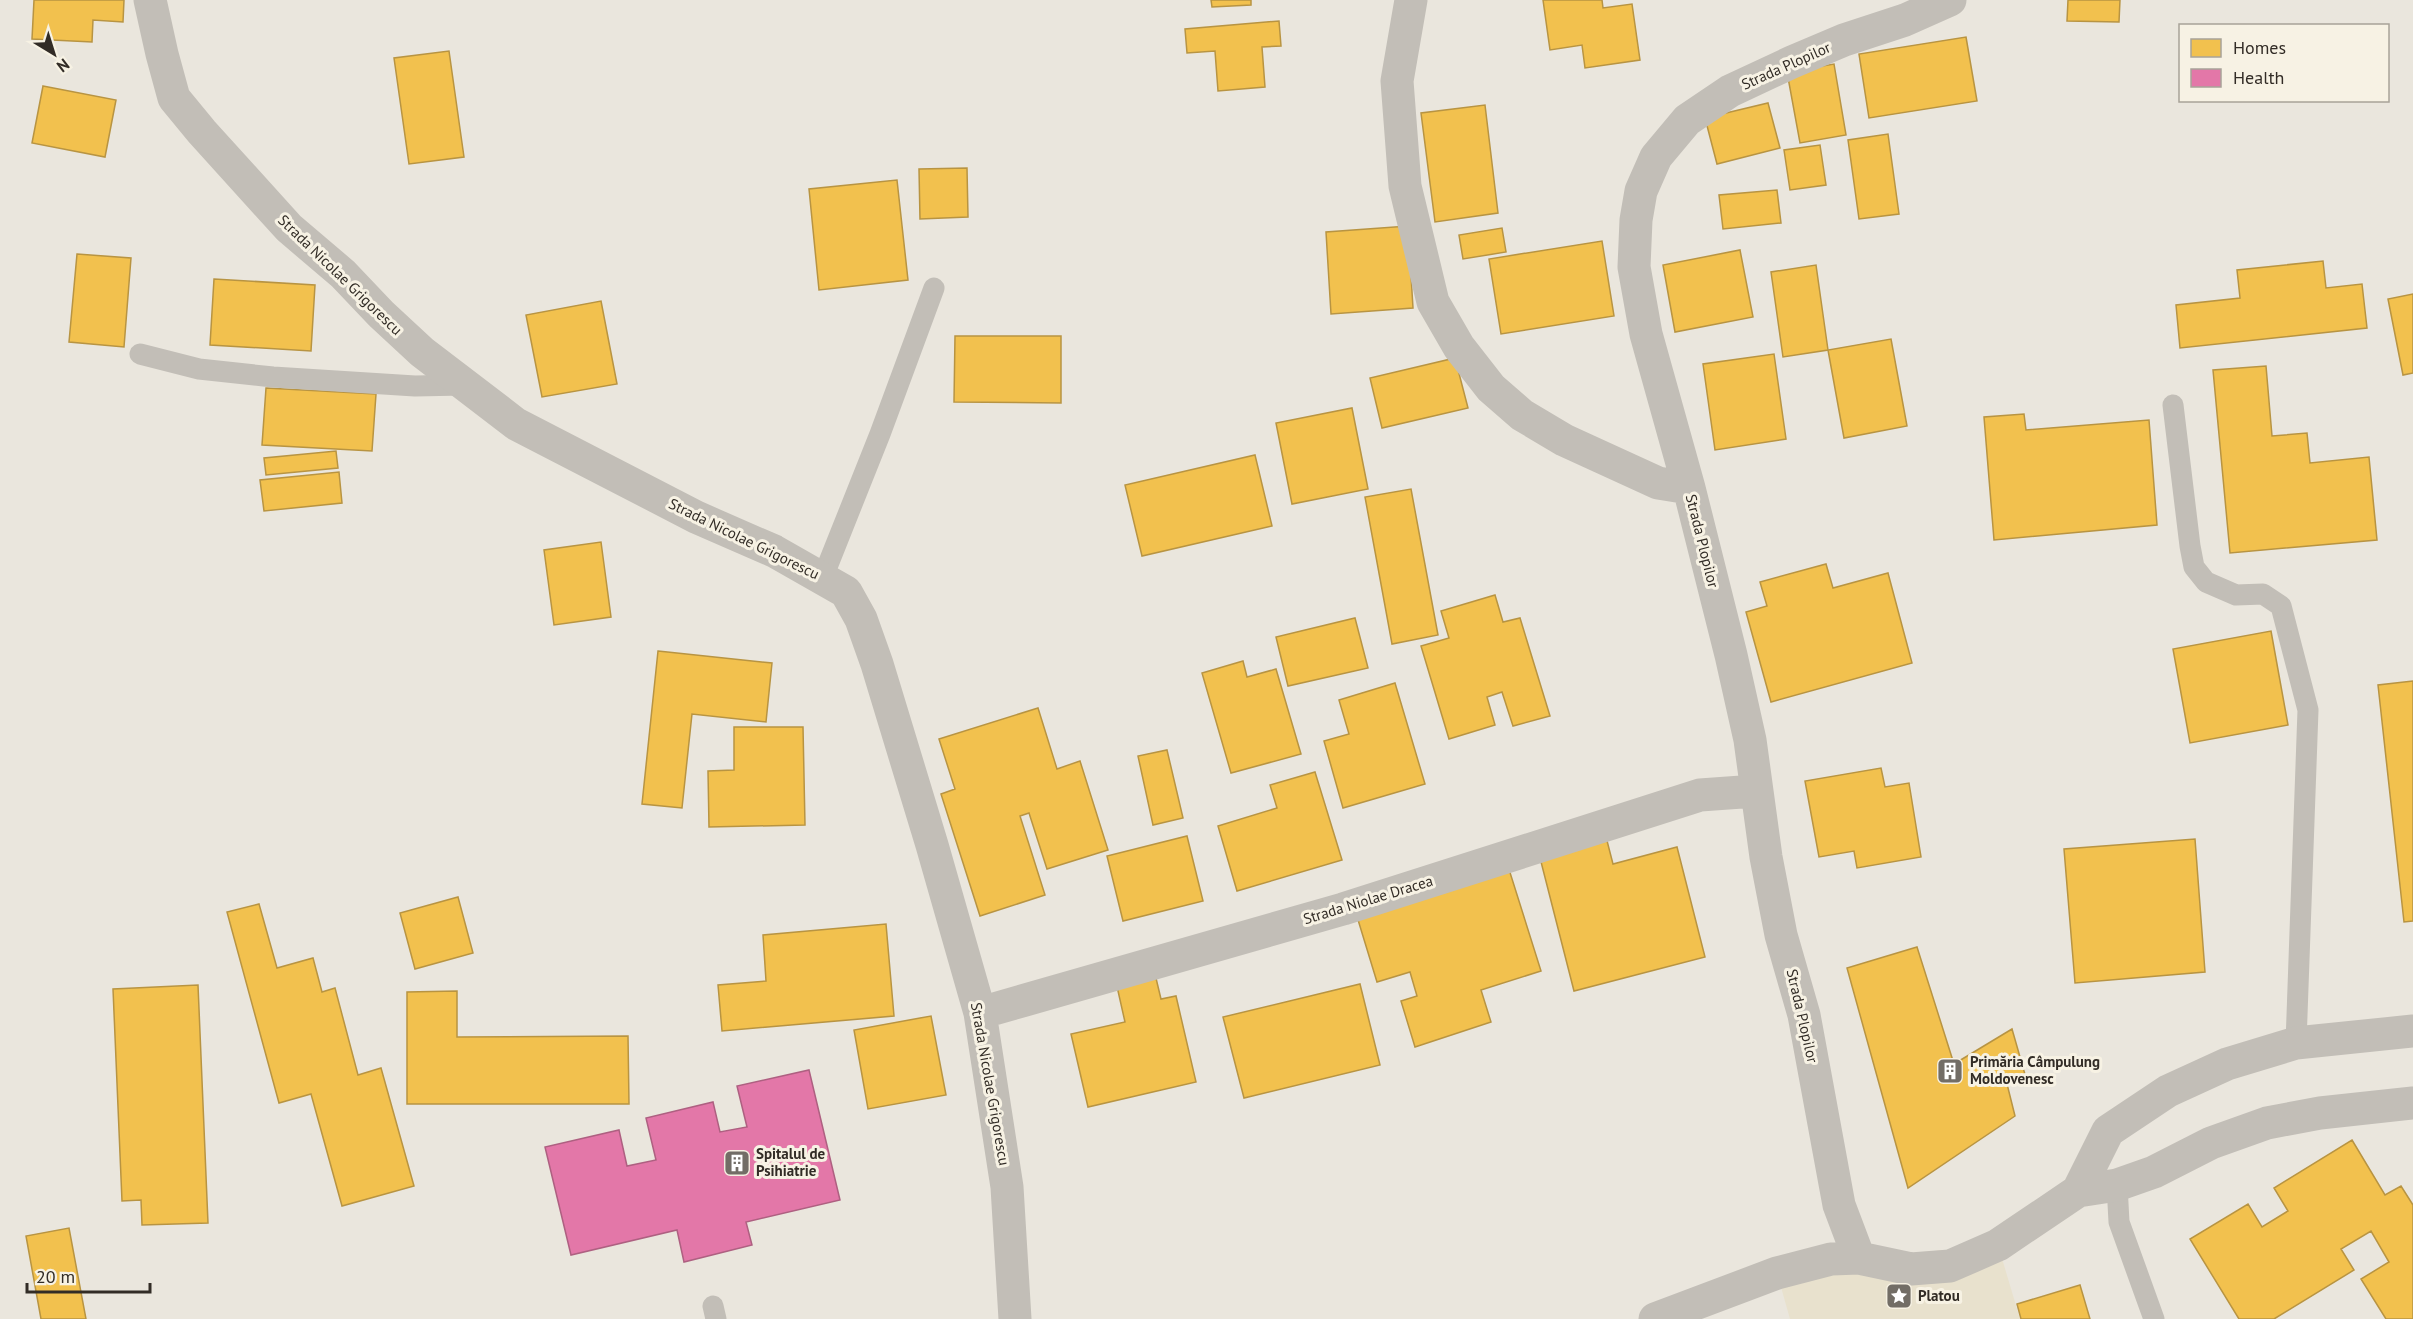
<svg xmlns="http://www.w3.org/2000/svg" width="2413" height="1319" font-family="'PT Sans',sans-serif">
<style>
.plaza{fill:#e8e1cd}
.homes{fill:#f2c14e;stroke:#b89442;stroke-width:1.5}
.health{fill:#e377a8;stroke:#ae6081;stroke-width:1.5}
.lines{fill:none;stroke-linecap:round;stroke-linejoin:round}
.lane{stroke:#c2beb7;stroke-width:21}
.street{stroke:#c2beb7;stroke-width:33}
.labels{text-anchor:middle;stroke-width:6;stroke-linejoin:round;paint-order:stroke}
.street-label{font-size:15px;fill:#322c26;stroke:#f7f2e4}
.poi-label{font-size:15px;font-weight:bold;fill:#322c26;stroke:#f7f2e4;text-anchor:start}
</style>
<rect width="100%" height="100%" fill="#eae6dd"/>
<path class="plaza" d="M1998,1245L2020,1319H1790L1777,1273L1859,1258Z"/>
<path class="homes" d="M34,0H124L123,22L93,20L92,42L32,39Z
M1211,0H1251V5L1212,7Z
M1543,0H1602L1603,8L1632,4L1640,60L1585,68L1582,45L1550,50Z
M2068,0H2120L2119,22L2067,21Z
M1279,21L1281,46L1262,47L1265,87L1218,91L1215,51L1187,53L1185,29Z
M1966,37L1977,101L1869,118L1859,54Z
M449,51L464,157L409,164L394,58Z
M1834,64L1846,135L1800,143L1787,72Z
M43,86L116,100L105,157L32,143Z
M1768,103L1780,148L1717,164L1705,118Z
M1485,105L1498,213L1435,222L1421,113Z
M1888,134L1899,214L1859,219L1848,140Z
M1820,145L1826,185L1790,190L1784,150Z
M967,168L968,217L920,219L919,169Z
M897,180L908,280L819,290L809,189Z
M1777,190L1781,223L1723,229L1719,195Z
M1408,226L1413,308L1331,314L1326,232Z
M1502,228L1506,252L1463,259L1459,235Z
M1602,241L1614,316L1501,334L1489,259Z
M1740,250L1753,317L1675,332L1663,265Z
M77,254L131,258L124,347L69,342Z
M2323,261L2326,288L2362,284L2367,328L2180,348L2176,305L2240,298L2237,270Z
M1816,265L1828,350L1783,357L1771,272Z
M214,279L315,285L311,351L210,345Z
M2413,294V373L2403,375L2388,299Z
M601,301L617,384L542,397L526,315Z
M955,336H1061V403L954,402Z
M1891,339L1907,426L1844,438L1828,350Z
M1774,354L1786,439L1715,450L1703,364Z
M1455,358L1468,408L1382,428L1370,378Z
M2266,366L2272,436L2307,433L2310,463L2369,457L2377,540L2230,553L2213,370Z
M266,388L376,394L372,451L262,445Z
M1352,408L1368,489L1292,504L1276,423Z
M2024,414L2026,430L2149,420L2157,525L1994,540L1984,417Z
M336,451L338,468L266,475L264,458Z
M1255,455L1272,526L1142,556L1125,485Z
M339,472L342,503L264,511L260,480Z
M1411,489L1438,635L1392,644L1365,497Z
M601,542L611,617L554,625L544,550Z
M1826,564L1833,588L1888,573L1912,663L1771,702L1746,612L1767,606L1760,582Z
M1495,595L1503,622L1520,618L1550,716L1513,726L1502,692L1487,697L1495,725L1449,739L1421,646L1449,638L1441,611Z
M1355,618L1368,668L1288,686L1276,637Z
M2271,631L2288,725L2190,743L2173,649Z
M658,651L772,663L766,722L692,714L682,808L642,804Z
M1243,661L1247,677L1276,669L1301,754L1231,773L1202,673Z
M2413,681V921L2404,922L2378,685Z
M1395,683L1425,784L1343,808L1324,741L1349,734L1339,700Z
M1038,708L1057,769L1080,761L1108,850L1047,869L1029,813L1020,816L1045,895L980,916L941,794L955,789L939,739Z
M734,727H803L805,825L709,827L708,771L734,770Z
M1167,750L1183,818L1153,825L1138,756Z
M1881,768L1885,787L1909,783L1921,857L1857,868L1854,851L1819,857L1805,781Z
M1315,772L1342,860L1237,891L1218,826L1277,808L1270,785Z
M1605,833L1613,864L1677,847L1705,957L1574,991L1538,850Z
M1187,836L1203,901L1123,921L1107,856Z
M2195,839L2205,972L2075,983L2064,849Z
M1507,863L1541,971L1481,990L1491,1022L1415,1047L1401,1001L1417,996L1410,972L1377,982L1355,910Z
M458,897L473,953L415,969L400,913Z
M259,904L277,968L313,958L322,992L335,988L358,1075L381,1068L414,1186L342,1206L311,1094L279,1103L227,912Z
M886,924L894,1016L722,1031L718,985L766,981L763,935Z
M1917,947L1954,1064L2012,1029L2026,1078L2007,1084L2015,1116L1908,1188L1847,968Z
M1155,974L1161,999L1176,996L1196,1082L1088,1107L1071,1034L1125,1022L1116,982Z
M1360,984L1380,1065L1244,1098L1223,1017Z
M198,985L208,1223L142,1225L141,1200L122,1201L113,989Z
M457,991V1037L628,1036L629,1104H407V992Z
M931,1016L946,1095L868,1109L854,1030Z
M2352,1140L2385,1195L2401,1186L2413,1205V1319H2386L2361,1279L2389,1262L2371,1231L2341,1249L2354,1270L2274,1319H2239L2190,1239L2248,1204L2262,1227L2288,1211L2274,1188Z
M69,1228L86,1319H41L26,1236Z
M2080,1285L2090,1319H2021L2017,1304Z"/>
<path class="health" d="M809,1070L840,1200L746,1222L752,1245L684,1262L677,1230L571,1255L545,1147L619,1130L627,1166L656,1160L646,1118L713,1102L720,1132L747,1127L737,1086Z"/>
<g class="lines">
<path class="lane" d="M140,354L199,369L273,377L415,386L464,385
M2173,405L2190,546L2194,567L2206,582L2236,595L2263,594L2281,606L2308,710L2296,1043
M823,577L880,434L934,288
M2117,1185L2119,1222L2154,1319
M713,1306L716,1319"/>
<path class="street" d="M150,0L162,54L174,98L202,132L289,228L343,274L381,314L422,352L516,424L696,517L774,551L846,592L861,619L877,664L932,845L980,1013L1007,1187L1015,1319
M1411,0L1397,81L1405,186L1433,302L1459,347L1491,388L1522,415L1564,440L1658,483L1689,488
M980,1013L1343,909L1700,795L1756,791
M2078,1191L2108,1131L2168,1091L2227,1064L2296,1043L2413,1031
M1859,1258L1839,1205L1804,1015L1781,935L1766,857L1750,740L1731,655L1689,488L1646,334L1634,267L1636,220L1641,191L1656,157L1687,120L1730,91L1792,62L1844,40L1905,20L1950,0
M1655,1319L1777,1273L1831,1259L1859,1258L1911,1269L1950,1266L1998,1245L2078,1191L2117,1185L2154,1172L2211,1143L2267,1123L2320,1113L2413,1103"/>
</g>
<defs>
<symbol id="building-square" viewBox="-11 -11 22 22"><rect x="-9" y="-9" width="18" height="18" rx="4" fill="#726d66" stroke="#f7f2e4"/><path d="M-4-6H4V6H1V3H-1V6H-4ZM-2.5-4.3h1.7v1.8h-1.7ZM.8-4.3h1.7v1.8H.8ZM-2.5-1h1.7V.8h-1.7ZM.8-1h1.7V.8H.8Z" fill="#fff"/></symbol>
<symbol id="sight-square" viewBox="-11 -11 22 22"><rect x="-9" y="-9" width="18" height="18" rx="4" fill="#726d66" stroke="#f7f2e4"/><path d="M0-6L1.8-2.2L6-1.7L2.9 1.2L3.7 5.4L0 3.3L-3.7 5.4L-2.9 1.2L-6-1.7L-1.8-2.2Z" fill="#fff"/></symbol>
</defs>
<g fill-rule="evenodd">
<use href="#building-square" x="1935" y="1056" width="30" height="30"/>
<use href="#building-square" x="722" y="1148" width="30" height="30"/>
<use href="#sight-square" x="1884" y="1281" width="30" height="30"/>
</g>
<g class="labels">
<g class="street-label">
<text transform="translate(1786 66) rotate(-24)" y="5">Strada Plopilor</text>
<text transform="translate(340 275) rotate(44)" y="5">Strada Nicolae Grigorescu</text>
<text transform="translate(744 539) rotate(26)" y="5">Strada Nicolae Grigorescu</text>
<text transform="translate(1702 541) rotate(76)" y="5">Strada Plopilor</text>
<text transform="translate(1368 900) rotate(-17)" y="5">Strada Niolae Dracea</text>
<text transform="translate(1802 1016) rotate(77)" y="5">Strada Plopilor</text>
<text transform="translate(990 1084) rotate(80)" y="5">Strada Nicolae Grigorescu</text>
</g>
<g class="poi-label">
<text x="1970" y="1067">Primăria Câmpulung<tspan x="1970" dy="17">Moldovenesc</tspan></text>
<text x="756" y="1159">Spitalul de<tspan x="756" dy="17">Psihiatrie</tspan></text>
<text x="1918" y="1301">Platou</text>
</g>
</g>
<rect x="2179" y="24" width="210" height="78" fill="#f7f2e4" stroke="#a8a398" stroke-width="1.5"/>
<rect x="2191" y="39" width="30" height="18" fill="#f2c14e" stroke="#a8a398" stroke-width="1.5"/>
<text x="2233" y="54" font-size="18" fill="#322c26">Homes</text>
<rect x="2191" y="69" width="30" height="18" fill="#e377a8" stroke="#a8a398" stroke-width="1.5"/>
<text x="2233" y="84" font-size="18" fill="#322c26">Health</text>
<g transform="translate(54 54) rotate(142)" stroke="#f7f2e4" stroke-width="4.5" paint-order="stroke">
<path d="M0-4.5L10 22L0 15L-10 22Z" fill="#322c26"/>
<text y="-9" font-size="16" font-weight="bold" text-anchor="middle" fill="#322c26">N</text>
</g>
<path d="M27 1283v9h123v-9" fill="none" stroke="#322c26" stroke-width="3"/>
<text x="36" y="1283" font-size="18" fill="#322c26" stroke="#f7f2e4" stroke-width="4.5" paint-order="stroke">20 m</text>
</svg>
